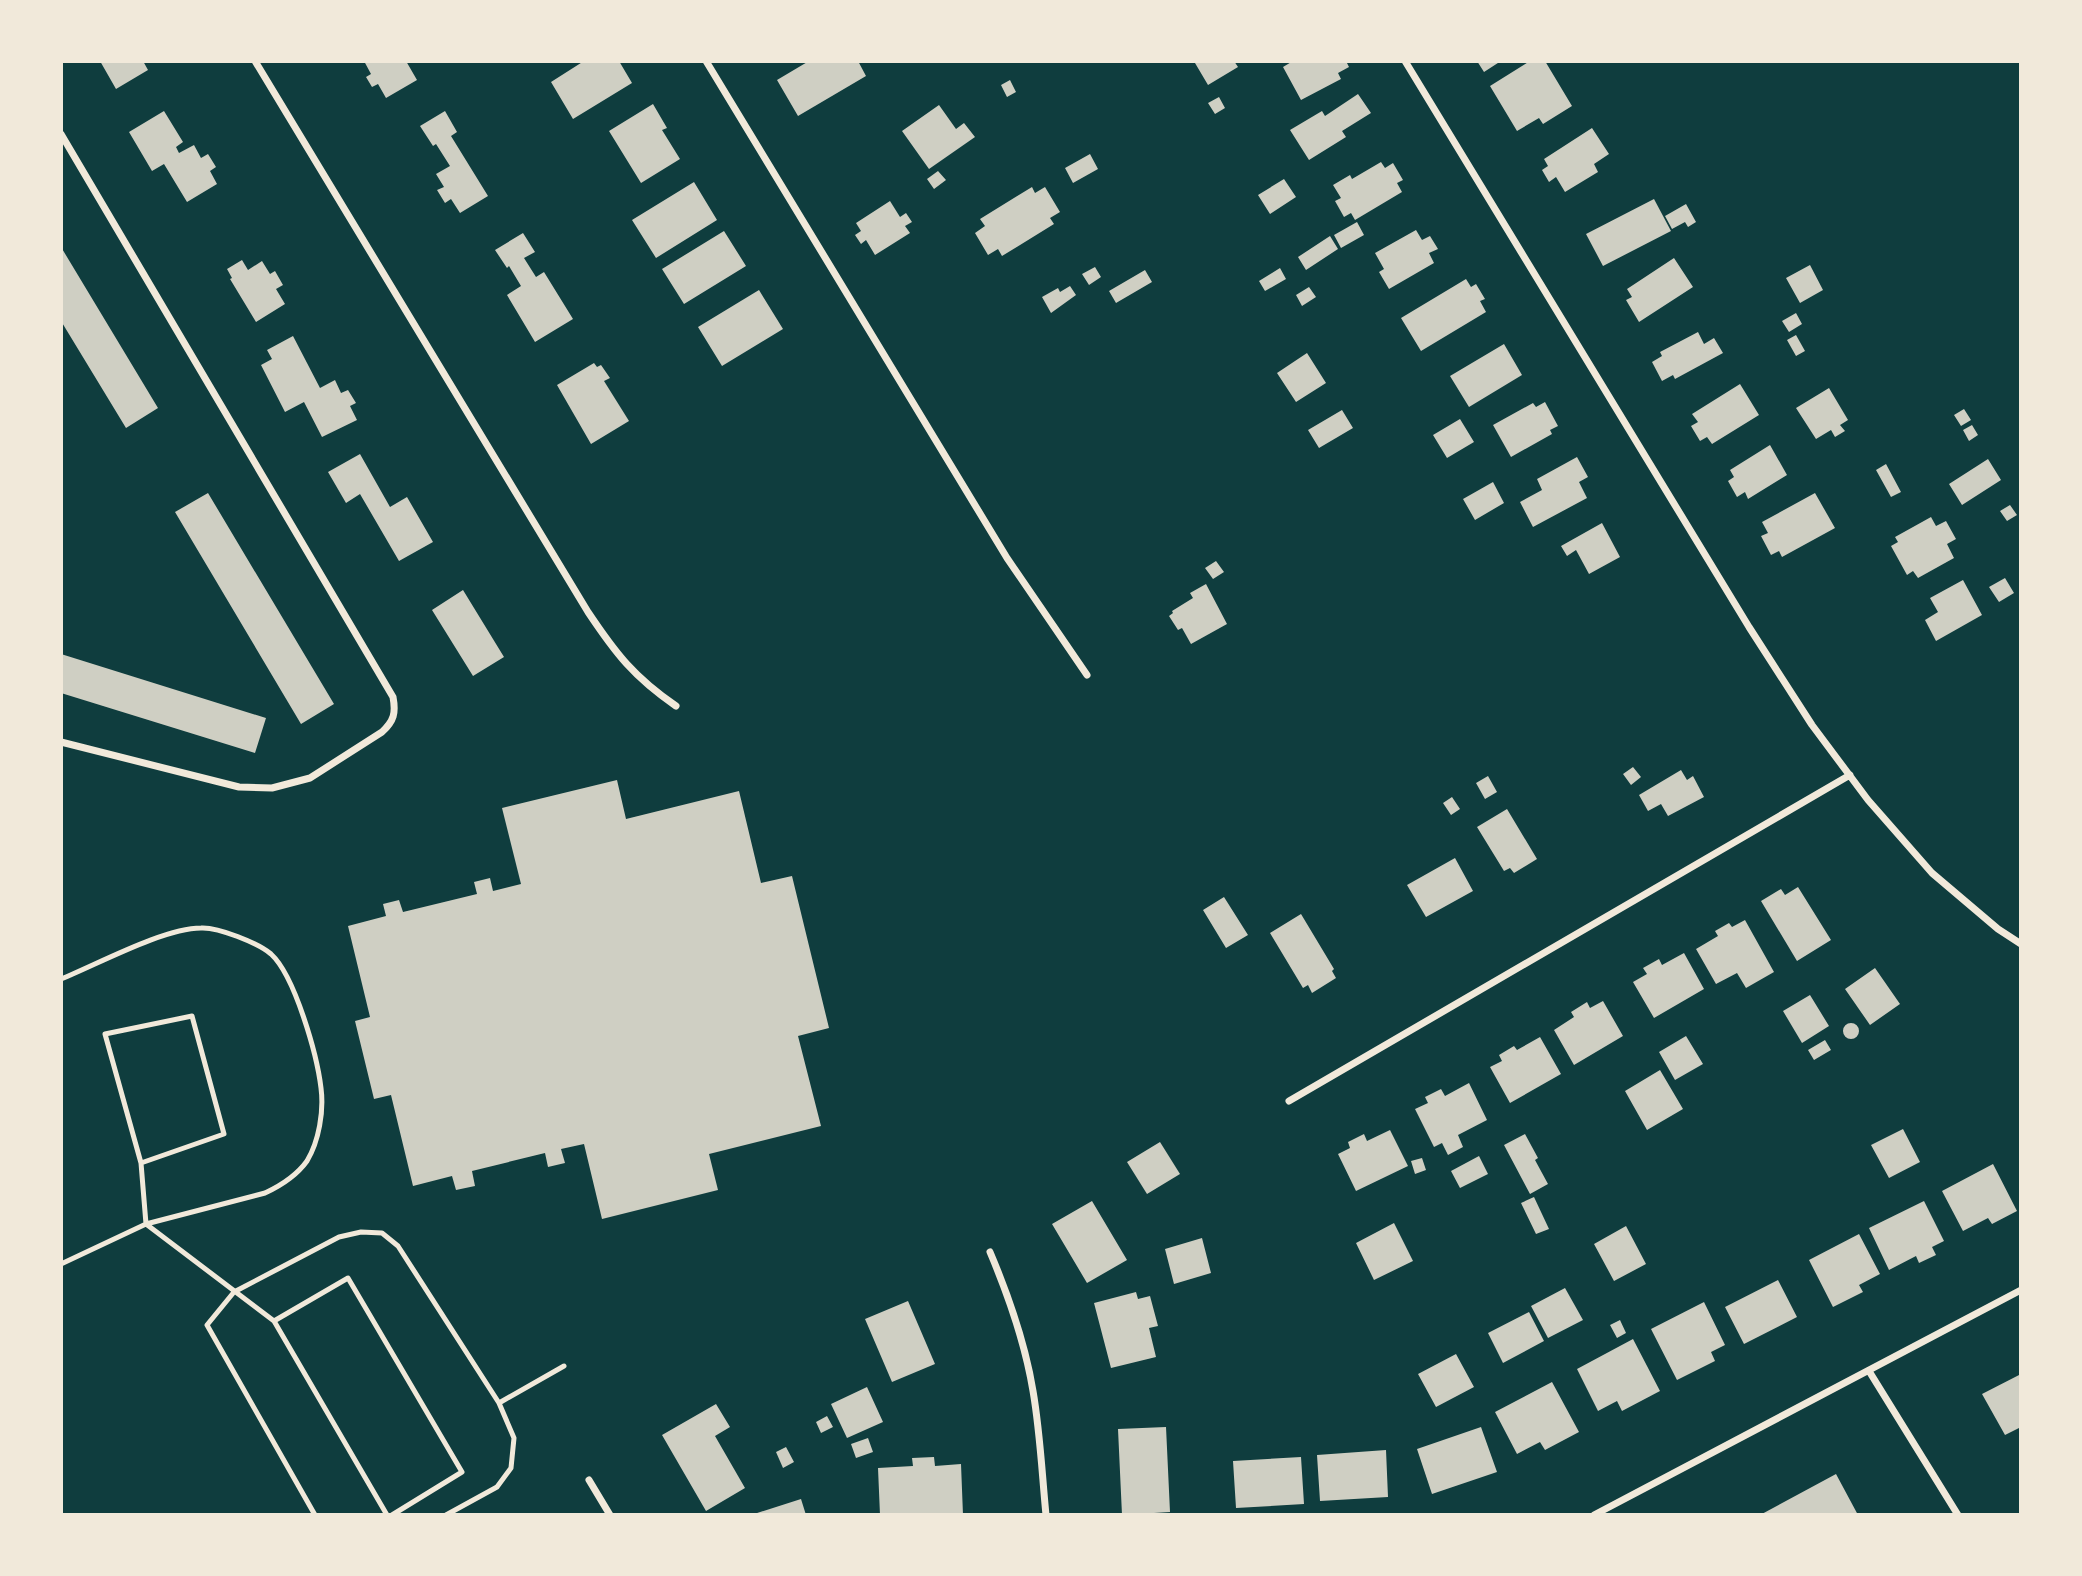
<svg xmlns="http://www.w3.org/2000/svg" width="2082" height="1576" font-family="Quicksand,sans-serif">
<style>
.building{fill:#cfcfc3}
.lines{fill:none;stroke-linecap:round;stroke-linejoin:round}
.service{stroke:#f1e9da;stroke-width:5}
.minor{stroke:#f1e9da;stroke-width:7}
</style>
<rect width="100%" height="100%" fill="#0f3d3e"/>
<path class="building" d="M100,61H143L148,70L116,89Z
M364,61H406L417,80L386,98L378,84L372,87L366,77L371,74Z
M584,61H619L632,83L573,119L551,82Z
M809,61H858L866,76L798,116L777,80Z
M1199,61H1234L1238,67L1208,85L1195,63Z
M1293,61H1346L1349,67L1338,73L1341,79L1301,100L1283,67Z
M1477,61H1501L1484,72Z
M1530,61H1545L1572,106L1543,124L1539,118L1517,131L1490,86Z
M1010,80L1016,92L1007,97L1001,85Z
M1358,94L1371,113L1342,131L1346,137L1309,160L1290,130L1322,111L1325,116Z
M1219,97L1225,108L1215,114L1208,103Z
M653,104L667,128L662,130L680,159L641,183L609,131Z
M939,105L956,129L964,123L975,137L929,169L902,131Z
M164,111L183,142L176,147L179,153L194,145L201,158L208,154L216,167L210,171L217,184L187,202L164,164L152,171L129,132Z
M445,111L457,132L451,136L488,196L460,213L451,199L445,203L437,190L444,187L436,174L450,166L436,144L433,146L420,126Z
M1592,128L1609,154L1594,164L1598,172L1565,192L1556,177L1549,182L1542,170L1548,166L1544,159Z
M1090,154L1098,169L1073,183L1065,168Z
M1381,162L1385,168L1393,163L1403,180L1397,183L1402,192L1355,220L1351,213L1344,217L1335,201L1341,198L1333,185L1350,175L1352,179Z
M938,171L946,180L934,189L927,179Z
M1284,179L1296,197L1270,214L1258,195Z
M694,182L717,220L656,258L632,220Z
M1032,187L1035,193L1045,187L1060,212L1050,218L1054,224L1002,256L998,249L988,255L975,233L985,226L980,219Z
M1654,199L1671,231L1603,266L1586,234Z
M890,201L900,217L906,213L912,222L905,226L910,233L875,255L866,240L861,244L855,235L861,231L856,223Z
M1686,204L1696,222L1688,227L1685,222L1672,229L1665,216Z
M1357,222L1364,235L1341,248L1334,235Z
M1416,230L1422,240L1430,236L1438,249L1429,253L1434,263L1389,289L1379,272L1384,269L1375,253Z
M724,231L746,266L684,304L662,269Z
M523,233L535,252L524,258L536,277L544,272L573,319L535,342L507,295L521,286L509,266L507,268L495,250Z
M1330,236L1338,249L1306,270L1298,257Z
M61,247L158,408L126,428L61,321Z
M1674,258L1693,287L1639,322L1626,300L1632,297L1627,289Z
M242,260L248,270L262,261L270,274L275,271L283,285L276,289L285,304L256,322L230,279L232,278L227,269Z
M1810,265L1823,290L1800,303L1786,278Z
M1095,267L1101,277L1089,285L1082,274Z
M1280,268L1286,279L1265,291L1259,281Z
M1145,270L1152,282L1116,303L1109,291Z
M1466,279L1471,287L1476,284L1485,299L1480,301L1486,312L1421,351L1401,318Z
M1070,286L1076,295L1051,313L1042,297L1058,288L1060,292Z
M1309,287L1316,297L1302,306L1296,295Z
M759,290L783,329L722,366L698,327Z
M1796,313L1802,324L1789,332L1782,321Z
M1698,332L1704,344L1714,338L1723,353L1675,379L1673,375L1662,381L1652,362L1662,356L1660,352Z
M1796,335L1805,351L1796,356L1787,340Z
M293,336L320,388L335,380L341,393L348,390L356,403L350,406L357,420L322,437L304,402L285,412L261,365L272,359L267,350Z
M1504,344L1522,375L1469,407L1450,376Z
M1307,353L1326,383L1296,402L1277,373Z
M594,363L597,367L601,365L610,378L604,381L629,421L591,444L557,385Z
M1740,384L1759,415L1712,444L1707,437L1700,441L1691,426L1698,422L1692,414Z
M1829,388L1848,420L1840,425L1845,431L1835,437L1831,430L1816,439L1796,408Z
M1545,402L1558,426L1550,430L1552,434L1511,457L1493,425L1533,403L1536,407Z
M1964,409L1971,420L1961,426L1954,415Z
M1342,410L1353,428L1319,448L1308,430Z
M1460,419L1474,442L1447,458L1433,435Z
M1972,425L1978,435L1969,441L1963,430Z
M1770,445L1787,475L1748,499L1745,492L1737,497L1728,481L1734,477L1730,470Z
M360,454L390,507L407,497L433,542L399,561L360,494L346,503L328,472Z
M1577,457L1588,477L1579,482L1587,498L1533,527L1520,502L1542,490L1537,479Z
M1988,459L2001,480L1962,505L1949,484Z
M1886,464L1901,492L1891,497L1876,470Z
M1493,482L1504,503L1475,520L1463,499Z
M208,493L334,704L301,724L175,512Z
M1815,493L1835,528L1782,557L1779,551L1771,555L1761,536L1768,533L1762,522Z
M2010,505L2017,515L2007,521L2000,511Z
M1931,517L1936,526L1946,521L1956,539L1947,544L1954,558L1918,578L1913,571L1907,575L1891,546L1898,542L1895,537Z
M1602,523L1620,557L1589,574L1576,550L1567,556L1561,546Z
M1216,561L1224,572L1213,579L1205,568Z
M2005,578L2014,593L1999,602L1989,587Z
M1963,580L1982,615L1936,641L1925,620L1938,612L1930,598Z
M1206,584L1227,624L1191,644L1182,628L1178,630L1169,616L1173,613L1172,611L1193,598L1190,593Z
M463,590L504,657L473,676L432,610Z
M61,654L266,718L255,753L61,693Z
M1633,767L1641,777L1631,785L1623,774Z
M1681,770L1687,780L1693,776L1704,797L1668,816L1661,804L1648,811L1639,795Z
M1488,776L1497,792L1485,799L1476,783Z
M617,780L626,819L739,791L761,883L792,876L829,1028L798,1036L821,1126L709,1154L718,1190L602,1219L584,1144L561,1149L565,1163L548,1167L545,1153L472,1171L475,1186L456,1190L452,1176L413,1186L391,1095L374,1099L355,1021L370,1017L348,926L386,916L383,904L399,900L403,912L477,894L474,882L490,878L493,891L521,884L502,808Z
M1452,797L1460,809L1451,815L1443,803Z
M1507,809L1537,859L1514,873L1510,868L1504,871L1477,827Z
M1455,858L1473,891L1426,917L1407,885Z
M1798,887L1831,940L1797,961L1761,901L1781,889L1785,895Z
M1224,897L1248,935L1226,948L1203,910Z
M1301,914L1334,969L1332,971L1336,978L1312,993L1308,985L1303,988L1270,933Z
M1745,920L1774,972L1746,988L1737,973L1716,984L1696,949L1718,936L1715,931L1729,923L1732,927Z
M1684,953L1704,989L1654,1018L1633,982L1647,974L1643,968L1659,959L1662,965Z
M1875,968L1900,1004L1870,1025L1845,989Z
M1810,995L1829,1026L1802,1043L1783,1011Z
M1603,1001L1623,1036L1574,1065L1554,1030L1574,1017L1571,1012L1587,1002L1590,1008Z
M1843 1031a8 8 0 1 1 16 0a8 8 0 1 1-16 0Z
M1686,1036L1703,1064L1675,1080L1659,1052Z
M1540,1037L1561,1074L1510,1103L1490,1067L1502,1061L1499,1055L1514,1046L1517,1050Z
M1825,1040L1831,1050L1814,1060L1808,1050Z
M1660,1070L1683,1109L1647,1130L1625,1091Z
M1469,1083L1487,1120L1458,1135L1463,1147L1448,1155L1442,1143L1434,1147L1415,1109L1428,1103L1425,1097L1441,1089L1445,1096Z
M1903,1129L1920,1162L1889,1178L1871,1145Z
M1390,1130L1408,1166L1356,1191L1338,1154L1350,1148L1348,1142L1364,1134L1367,1141Z
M1525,1134L1538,1158L1535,1160L1548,1184L1530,1194L1504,1145Z
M1160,1142L1180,1174L1147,1194L1127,1162Z
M1479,1156L1488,1174L1460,1188L1451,1171Z
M1422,1158L1426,1170L1415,1174L1411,1161Z
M1993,1164L2017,1211L1992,1224L1988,1218L1963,1231L1942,1191Z
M1534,1197L1549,1229L1536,1234L1521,1203Z
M1092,1201L1127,1260L1087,1283L1052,1224Z
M1924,1201L1944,1241L1932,1247L1936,1255L1919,1263L1916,1256L1889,1270L1869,1228Z
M1394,1223L1413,1261L1374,1280L1356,1243Z
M1626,1226L1646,1264L1614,1281L1594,1244Z
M1859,1234L1880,1274L1859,1285L1863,1292L1833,1307L1809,1260Z
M1202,1238L1211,1273L1174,1284L1165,1249Z
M1778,1280L1797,1317L1744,1344L1725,1307Z
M1565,1288L1583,1320L1548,1338L1531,1306Z
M1136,1292L1138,1299L1150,1296L1158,1326L1149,1328L1156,1357L1111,1368L1094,1303Z
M908,1301L935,1364L892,1382L865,1319Z
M1704,1302L1725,1345L1711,1352L1715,1361L1677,1380L1651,1329Z
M1529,1312L1544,1341L1503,1363L1488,1333Z
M1620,1320L1626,1333L1617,1338L1610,1325Z
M1633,1339L1660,1391L1622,1411L1617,1401L1598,1411L1577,1369Z
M1456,1354L1474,1387L1436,1407L1418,1374Z
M2021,1374V1427L2005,1435L1982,1394Z
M1552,1382L1579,1432L1545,1450L1540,1442L1517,1454L1495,1412Z
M867,1387L883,1422L847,1438L831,1404Z
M716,1404L730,1427L715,1436L745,1488L706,1511L662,1435Z
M827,1416L833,1427L821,1433L816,1422Z
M1166,1427L1170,1512L1122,1515L1118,1429Z
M1481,1427L1497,1472L1432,1494L1417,1449Z
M868,1438L873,1452L856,1458L851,1444Z
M786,1447L794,1462L783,1468L776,1452Z
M1386,1450L1388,1497L1320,1501L1317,1455Z
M934,1457L935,1466L961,1464L963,1515H922V1513L880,1515L878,1468L913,1466L912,1458Z
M1301,1457L1304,1504L1236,1508L1233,1461Z
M1836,1474L1858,1515H1760Z
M801,1499L806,1515H754V1514Z"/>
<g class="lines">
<path class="service" d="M61,979C98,964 164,928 201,928C218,927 258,943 271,954C295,976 317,1055 321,1088C324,1111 319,1141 307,1161C297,1175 280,1186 265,1193L146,1224L61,1264
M141,1163L224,1134L192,1016L105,1034L141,1163L146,1224L274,1321L387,1515
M274,1321L348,1278L462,1472L392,1515
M499,1403L564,1366
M315,1515L207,1325L234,1292L339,1237L361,1232L382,1233L398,1246L499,1403L514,1438L511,1468L497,1487L446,1515"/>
<path class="minor" d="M255,61L588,612C616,654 634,677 676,706
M706,61L1007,558L1087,675
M1405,61L1749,627L1812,725L1868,800L1932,873L1998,929L2021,944
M61,134L393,697C396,713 394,721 382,732L310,778L272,788L239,787L61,742
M1289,1101L1850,775
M990,1252C1009,1297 1025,1342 1033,1391C1040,1431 1042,1474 1046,1515
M1869,1371L1958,1515
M589,1480L610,1515
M1594,1515L2021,1290"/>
</g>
<rect width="2082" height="1576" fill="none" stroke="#f1e9da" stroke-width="126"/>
</svg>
